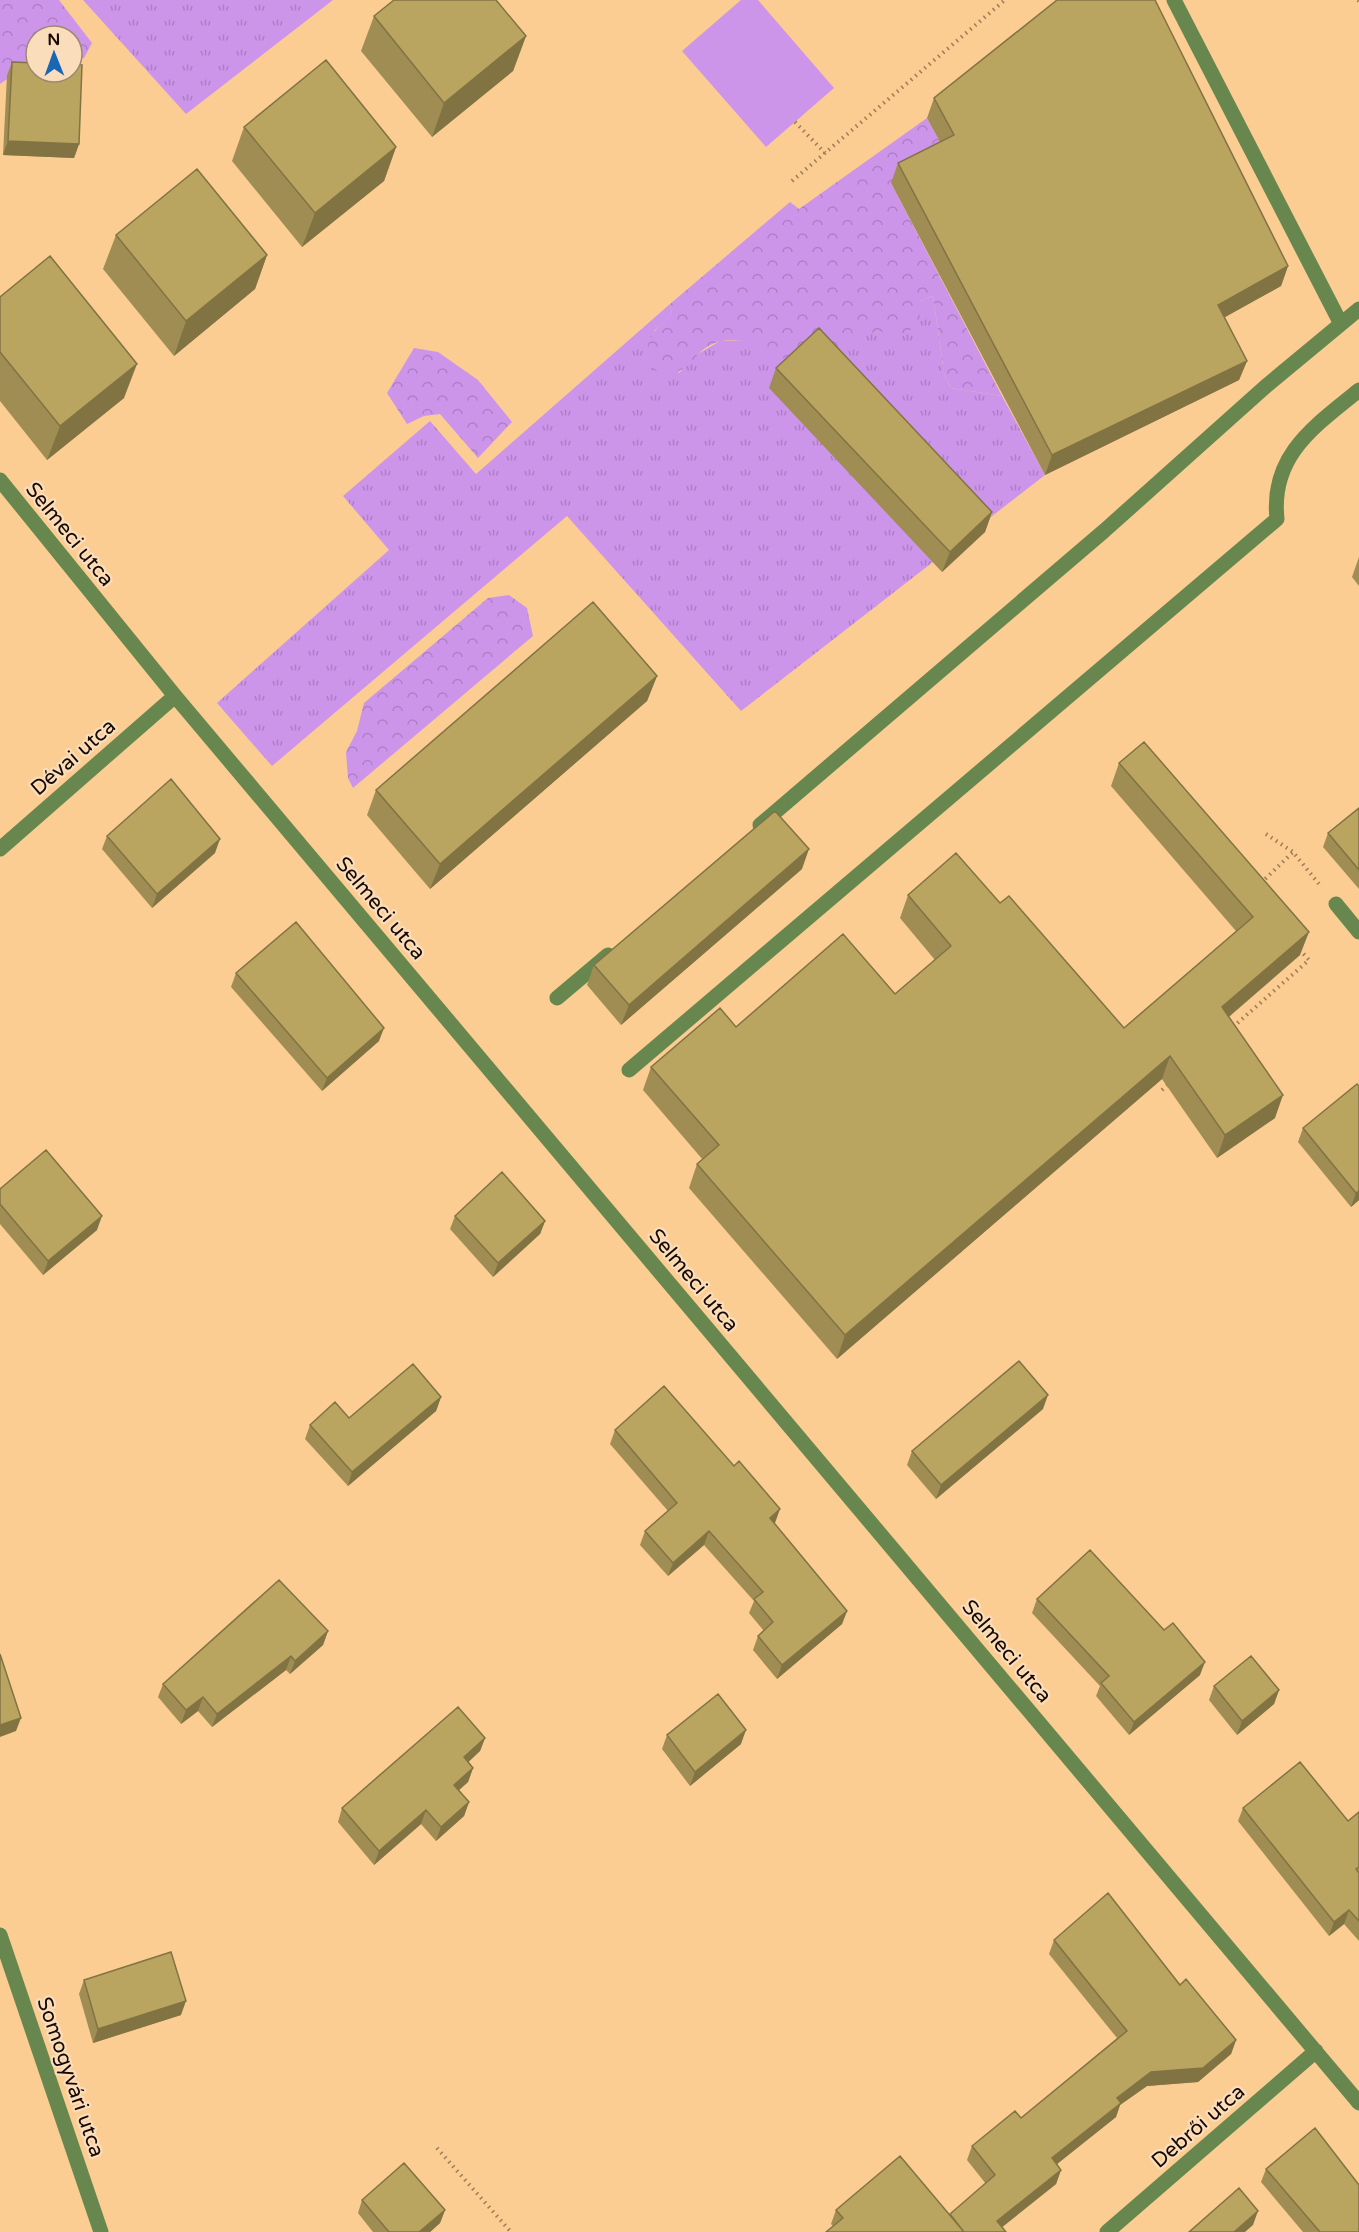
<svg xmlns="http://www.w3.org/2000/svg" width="1359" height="2232" font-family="'Varela Round',sans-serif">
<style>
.grass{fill:url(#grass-tufts)}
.forest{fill:url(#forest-crowns)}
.park{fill:#cc95ea}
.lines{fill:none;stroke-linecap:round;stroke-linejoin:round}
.path{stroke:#9e7c56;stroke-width:4;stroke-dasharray:1.5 4.5;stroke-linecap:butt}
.service{stroke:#67874f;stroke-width:15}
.minor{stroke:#67874f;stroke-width:15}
.wall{fill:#9f8d53}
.shaded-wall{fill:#827343}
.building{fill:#b9a460;stroke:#827343;stroke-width:1.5}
.labels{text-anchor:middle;stroke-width:4.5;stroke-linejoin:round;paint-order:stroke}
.street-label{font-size:21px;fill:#170800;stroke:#fadebc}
</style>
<defs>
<pattern id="grass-tufts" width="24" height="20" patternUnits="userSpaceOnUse" patternTransform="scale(1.5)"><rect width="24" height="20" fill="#cc95ea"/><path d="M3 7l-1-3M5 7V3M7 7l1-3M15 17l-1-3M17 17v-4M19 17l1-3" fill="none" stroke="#ae7fc7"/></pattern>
<pattern id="forest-crowns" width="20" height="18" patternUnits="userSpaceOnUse" patternTransform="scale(1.5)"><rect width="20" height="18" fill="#cc95ea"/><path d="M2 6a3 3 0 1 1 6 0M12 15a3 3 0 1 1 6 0" fill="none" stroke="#ae7fc7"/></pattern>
</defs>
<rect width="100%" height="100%" fill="#fbcd92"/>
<path class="grass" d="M83,0H333L186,114Z
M933,296L944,373L951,388L1002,396L1045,475L741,711L567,516L272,766L217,703L389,550L343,496L430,421L476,474L670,304L672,314L654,331L679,373L698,354L720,341L747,340L787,359L838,355L849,341L868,333L890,331L920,301Z"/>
<path class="forest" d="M0,0H59L92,43L84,58L72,59V36H36V63L28,64L0,84Z
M927,118L947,155L891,183L1002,396L951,388L944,373L933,296L920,301V319L906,335C877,328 856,332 838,355C823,356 802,362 787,359C760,353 756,336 722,341C688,347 691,389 648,367C644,340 652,332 672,314L670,304L790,202L799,209Z
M414,348L438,352L478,380L512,422L478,458L440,414L424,416L407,424L387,393Z
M509,595L527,608L533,636L353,788L348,778L346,752L357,731L364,703L488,598Z"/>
<path class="park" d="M741,0H758L834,88L766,147L682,51Z"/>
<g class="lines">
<path class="path" d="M1358,0L1359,1
M795,122L825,153
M792,181L1005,0
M1266,834L1293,852L1319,884
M1261,883L1293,852
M1233,1027L1309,960L1299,949
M1162,1090L1169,1084
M437,2148L511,2232"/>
<path class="service" d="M1174,0L1341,324
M760,825L1104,531L1265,387L1359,309
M557,998L608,955
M629,1070L1277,519C1270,455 1315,426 1359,390"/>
<path class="minor" d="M0,480L175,696L1359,2103
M0,849L175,696
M1336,904L1359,932
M0,1935L101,2232
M1107,2232L1316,2051"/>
</g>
<path class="wall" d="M374,16L526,36L513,71L432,137L361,51Z
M12,62L79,144L74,158L3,155L7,75Z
M934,98L1288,266L1281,286L1224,317L1247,361L1239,380L1045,475L891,183L898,163L940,142L927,118Z
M244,127L396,147L384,181L302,247L232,161Z
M116,235L267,255L255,289L174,356L103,269Z
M0,297L124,398L47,460L0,401Z
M776,368L992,512L985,532L942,572L769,388Z
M1359,557V586L1352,577Z
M657,676L647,701L430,889L367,815L376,790Z
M1119,763L1300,955L1229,1017L1275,1118L1217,1158L1162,1079L837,1359L689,1188L697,1164L703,1160L643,1090L651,1067L736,1027L895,994L935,960L900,918L908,895L1000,903L1124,1028L1236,931L1111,786Z
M1359,808V889L1323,847L1328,833Z
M107,836L215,853L152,908L102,849Z
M802,869L621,1025L587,985L594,965Z
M236,973L379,1041L322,1091L231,987Z
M1359,1086V1200L1351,1207L1298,1142L1303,1128Z
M0,1189L97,1230L43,1275L0,1224Z
M455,1216L545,1221L540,1234L493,1277L450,1229Z
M441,1397L436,1411L348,1486L305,1439L310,1425L349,1418Z
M1043,1409L936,1499L907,1465L912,1451Z
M615,1430L775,1523H774L847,1611L842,1624L777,1679L753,1650L758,1636L764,1631L749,1613L754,1601L704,1545L668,1576L640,1545L645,1531L668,1511L610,1444Z
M1037,1599L1200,1675L1129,1735L1096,1696L1100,1686L1032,1613Z
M328,1631L323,1645L290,1674L286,1670L212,1727L198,1711L181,1724L158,1697L163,1684Z
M1214,1686L1279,1690L1274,1704L1237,1735L1209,1700Z
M667,1735L741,1744L690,1786L662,1749Z
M485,1738L480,1751L468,1762L473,1768L468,1782L459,1790L469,1802L464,1816L436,1841L421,1824L374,1865L338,1822L342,1808Z
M1243,1808L1348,1821L1359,1812V1941L1344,1924L1329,1936L1238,1821Z
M1054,1940L1180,1985L1236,2040L1231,2054L1198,2082L1147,2086L1120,2105L1116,2117L1057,2164L1061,2170L1056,2184L1002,2227L833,2226L831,2224L836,2210L950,2215L986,2184L967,2160L972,2146L1021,2118L1117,2038L1049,1954Z
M84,1980L181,2015L93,2043L79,1994Z
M1266,2169L1359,2232H1303L1261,2182Z
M362,2200L445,2210L440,2223L430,2232H373L358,2213Z"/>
<path class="shaded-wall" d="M526,36L513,71L432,137L444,103Z
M8,141L79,144L74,158L3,155Z
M396,147L384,181L302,247L315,213Z
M267,255L255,289L174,356L186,321Z
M1288,266L1281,286L1211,325L1218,305Z
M1247,361L1239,380L1045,475L1052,455Z
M137,364L124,398L47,460L60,426Z
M992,512L985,532L942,572L950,552Z
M657,676L647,701L430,889L440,864Z
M220,839L215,853L152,908L157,894Z
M809,849L802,869L621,1025L629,1005Z
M1309,932L1300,955L1213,1030L1222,1007Z
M384,1028L379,1041L322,1091L327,1078Z
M1170,1056L1162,1079L837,1359L845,1335Z
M1283,1095L1275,1118L1217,1158L1225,1135Z
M1359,1191V1200L1351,1207L1356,1193Z
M102,1216L97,1230L43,1275L48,1261Z
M545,1221L540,1234L493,1277L498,1263Z
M1048,1395L1043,1409L936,1499L941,1485Z
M441,1397L436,1411L348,1486L352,1472Z
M780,1509L775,1523L765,1531L770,1518Z
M709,1531L704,1545L668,1576L673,1563Z
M847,1611L842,1624L777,1679L782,1665Z
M328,1631L323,1645L290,1674L295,1661Z
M291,1656L286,1670L212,1727L217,1714Z
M1205,1662L1200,1675L1129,1735L1134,1722Z
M1279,1690L1274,1704L1237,1735L1242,1721Z
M203,1697L198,1711L181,1724L186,1710Z
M21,1718L16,1731L0,1737V1725Z
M746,1730L741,1744L690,1786L695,1772Z
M485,1738L480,1751L459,1771L464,1757Z
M473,1768L468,1782L449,1799L454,1785Z
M469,1802L464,1816L436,1841L441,1827Z
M426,1810L421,1824L374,1865L379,1851Z
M1349,1910L1344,1924L1329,1936L1334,1922Z
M186,2001L181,2015L93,2043L98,2029Z
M1236,2040L1231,2054L1198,2082L1147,2086L1120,2105L1116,2117L1047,2172L1052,2158L1117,2098L1151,2072Z
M1061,2170L1056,2184L996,2232L997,2221Z
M445,2210L440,2223L430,2232H419Z
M1258,2211L1253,2225L1245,2232H1234Z"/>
<path class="building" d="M394,0H496L526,36L444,103L374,16Z
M1057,0H1155L1288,266L1218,305L1247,361L1052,455L898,163L954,135L934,98Z
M326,60L396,147L315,213L244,127Z
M12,62L36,63V72H72V64L82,65L79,144L8,141Z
M197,169L267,255L186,321L116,235Z
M50,256L137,364L60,426L0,352V297Z
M819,328L992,512L950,552L776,368Z
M593,602L657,676L440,864L376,790Z
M1144,742L1309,932L1222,1007L1283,1095L1225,1135L1170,1056L845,1335L697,1164L719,1145L651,1067L720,1008L736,1027L843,934L895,994L951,946L908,895L956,853L1000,903L1009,896L1124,1028L1253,917L1119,763Z
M171,779L220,839L157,894L107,836Z
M1359,808V870L1328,833Z
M775,811L809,849L629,1005L594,965Z
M296,922L384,1028L327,1078L236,973Z
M1357,1084L1359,1086V1191L1356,1193L1303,1128Z
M46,1150L102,1216L48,1261L0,1204V1189Z
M502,1172L545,1221L498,1263L455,1216Z
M1019,1361L1048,1395L941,1485L912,1451Z
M413,1364L441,1397L352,1472L310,1425L335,1402L349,1418Z
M664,1386L734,1466L739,1461L780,1509L770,1518L847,1611L782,1665L758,1636L773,1622L754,1599L763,1592L709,1531L673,1563L645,1531L677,1503L615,1430Z
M1090,1550L1164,1630L1173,1623L1205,1662L1134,1722L1101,1683L1109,1676L1037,1599Z
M279,1580L328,1631L295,1661L291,1656L217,1714L203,1697L186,1710L163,1684Z
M0,1654L21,1718L0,1725Z
M1251,1656L1279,1690L1242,1721L1214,1686Z
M718,1694L746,1730L695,1772L667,1735Z
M458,1707L485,1738L464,1757L473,1768L454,1785L469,1802L441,1827L426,1810L379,1851L342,1808Z
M1300,1762L1348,1821L1359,1812V1867L1356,1869L1359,1873V1921L1349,1910L1334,1922L1243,1808Z
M1108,1893L1180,1985L1186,1979L1236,2040L1203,2068L1151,2072L1117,2098L1121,2103L1052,2158L1061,2170L997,2221L1006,2232H964L950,2214L995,2175L972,2146L1015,2111L1021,2118L1127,2031L1054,1940Z
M171,1952L186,2001L98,2029L84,1980Z
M1315,2128L1359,2185V2232H1320L1266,2169Z
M900,2156L964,2232H826L843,2218L836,2210Z
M404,2163L445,2210L419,2232H389L362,2200Z
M1239,2188L1258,2211L1234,2232H1189Z"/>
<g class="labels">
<g class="street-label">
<text transform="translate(70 534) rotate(51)" y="7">Selmeci utca</text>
<text transform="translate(73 757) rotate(-41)" y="7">Dévai utca</text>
<text transform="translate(381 908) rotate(50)" y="7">Selmeci utca</text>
<text transform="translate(694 1280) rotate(50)" y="7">Selmeci utca</text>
<text transform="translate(1007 1651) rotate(50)" y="7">Selmeci utca</text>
<text transform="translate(71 2077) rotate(71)" y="7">Somogyvári utca</text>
<text transform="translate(1198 2126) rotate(-41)" y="7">Debrői utca</text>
</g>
</g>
<g transform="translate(54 54) rotate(359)"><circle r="28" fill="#fadebc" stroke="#9f8871" stroke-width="1.5"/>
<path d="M0-4.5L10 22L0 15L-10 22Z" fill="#1867b6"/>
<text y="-9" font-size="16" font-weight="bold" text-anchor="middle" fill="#170800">N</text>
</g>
</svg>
